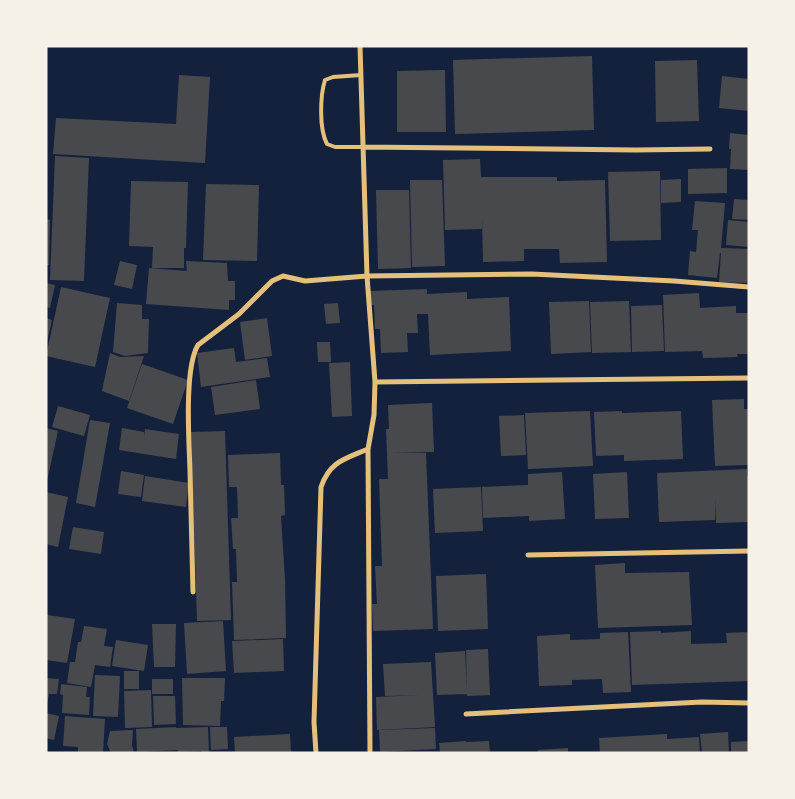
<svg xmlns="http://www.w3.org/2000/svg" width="795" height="799" font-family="'Work Sans',sans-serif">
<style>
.building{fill:#48494c}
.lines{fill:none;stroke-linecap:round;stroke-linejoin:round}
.service{stroke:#e5c07b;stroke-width:4}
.minor{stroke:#e5c07b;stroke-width:5}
</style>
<rect width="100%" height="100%" fill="#14213d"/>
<path class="building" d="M592,56L594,130L455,134L453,60Z
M697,60L699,121L656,122L655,61Z
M445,70L446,132H397V71Z
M179,75L210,77L205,163L53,154L56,118L176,124Z
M722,76L749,79V111L719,108Z
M730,133L749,135V170L730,169L731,149H729Z
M55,156L89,158L84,281L50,280Z
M480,159L481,177H557V181L605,180L607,262L560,263L559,249H524V261L483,262L482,217V229L445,230L443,160Z
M727,168V193L688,194V169Z
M660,171L661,240L610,241L608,172Z
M681,179V202L661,203V180Z
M410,180H442L445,266L412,267Z
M131,181L188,182L186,248H184V268H152L153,247L129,246Z
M206,184L259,185L257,261L203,260Z
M376,190H409L411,268L378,269Z
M734,199L749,200V220L732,219Z
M695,201L725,203L721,248L749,249V283L719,282L721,253H720L717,278L688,275L690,251L696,252L698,230H692Z
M46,219L50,220L49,265H46Z
M728,220L749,222V247L726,245Z
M120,261L137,265L132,289L114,285Z
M186,261L227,263L228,281H235V300H229V310L146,304L149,268L187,271Z
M46,283L55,285L50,308L46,307Z
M61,287L110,298L95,367L46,356Z
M427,289V294L467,292V299L509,297L511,351L430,355L428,314H417L418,333H407L408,352L381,353L380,329H375L374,305H370L369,291Z
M699,293L700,308L736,306V313H749V354H737L738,357L703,358L702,351L665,352L663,295Z
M589,301L591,352L551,354L549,302Z
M629,301L631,352L592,353L590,302Z
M117,303L142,305V319H149L148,353L125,356L113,352Z
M338,303L340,323L326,324L324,304Z
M662,305L664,351L632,352L631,306Z
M46,318L52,320L47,342H46Z
M267,318L272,356L245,360L240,322Z
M317,342H330L331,362H318Z
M234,348L236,362L267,358L270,377L201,387L197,353Z
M110,353L120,357L144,356L129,401L102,391Z
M350,362L352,416L332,417L329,363Z
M142,364L188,380L173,424L127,408Z
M256,380L260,409L215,415L211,387Z
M744,399V409H749V465L715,466L712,400Z
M432,403L434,452L392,453H426L433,629L373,631L372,604H377L375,566H382L379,479H388L386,429H389L388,405Z
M58,406L90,415L84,436L52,427Z
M590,411L593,466L528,469L525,413Z
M622,411V413L681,411L683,459L624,461V455L596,456L594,412Z
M524,415L526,455L501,456L499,416Z
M90,420L110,423L95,507L76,503Z
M46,428L58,431L47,481H46Z
M122,428L144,432V437L145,429L179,434L176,459L119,450Z
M225,431L231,620L197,621L191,432Z
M280,453L281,485H284L285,515L281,516L285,580L286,638L234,640L232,582H237L236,549H233L231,518H238L237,487H229L228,455Z
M747,469V476L749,475V522L716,523L715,498V520L659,522L657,473Z
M121,471L144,475L141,497L118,494Z
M562,472L565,519L529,521V516L483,518L482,487L528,485V474Z
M627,472L629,518L595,519L593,474Z
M145,476L189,483L186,507L142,501Z
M481,487L483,531L435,533L433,489Z
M46,492L68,497L58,547L46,544Z
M73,527L104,532L101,554L69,549Z
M625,563V573L689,572L692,625L598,628L595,565Z
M486,574L488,629L438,631L436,576Z
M47,615L75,619L67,663L46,660Z
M223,621L226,671L187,674L184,623Z
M152,624H176L175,667H154Z
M84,626L107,629L104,646L113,647L110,667L95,665L91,687L67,683L70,662H75L78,642H81Z
M661,631V633L691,631V644L727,643L726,633L749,632V681L632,685L630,632Z
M628,632L631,692L603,693L602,679L572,680V685L539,686L537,636L570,634V640L600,639V633Z
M283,639L284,671L234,673L232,641Z
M116,640L148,645L144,671L112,666Z
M488,649L490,695L467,696L466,650Z
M465,651L467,694L437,695L435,653Z
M431,662L435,727L377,730L376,697L421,695L385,696L383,664Z
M124,671H139V689H124Z
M95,675L120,676L118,717L93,716Z
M46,678L59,679L57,694H49L47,704Z
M182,678H225L224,701H221L220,726L183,725Z
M152,679H173V694H152Z
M61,684L87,687L86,697H90L89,715L62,713L63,695L60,694Z
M151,690L152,727L125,728L124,691Z
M153,696H175L176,724L154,725Z
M46,713L59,716L54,740L46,738Z
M65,716L105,719L103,753H78V747L63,746Z
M176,727V728L208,727L209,753H201V751L178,752V750L137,752L136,729Z
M210,727H227L228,749L211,750Z
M435,728L436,749L380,752L379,730Z
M133,730L132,745L134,753H111L107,744L110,731Z
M728,732L729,753H702L700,734Z
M290,734L291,753H235L234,737Z
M667,734V739L699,737L700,753H600L599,738Z
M466,741V742L489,741L490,753H440L439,743Z
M749,741V753H731V742Z
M568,748V753H538V750Z"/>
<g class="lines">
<path class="service" d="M361,75L333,77L325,80C320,96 319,129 327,144L335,147H362"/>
<path class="minor" d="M360,46L367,276L375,382L374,415L368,449L370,753
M362,147L636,150L710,149
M375,382L749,378
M528,555L749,551
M193,592C192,552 191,511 190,470C189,441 184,368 198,345L239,314L272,281L283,276L305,281L367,276L532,274L674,281L749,287
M466,714L702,702L749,703
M316,753L314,722L321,487C330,461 345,459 368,449"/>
</g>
<rect width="795" height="799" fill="none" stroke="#f6f1e7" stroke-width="95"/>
</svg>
